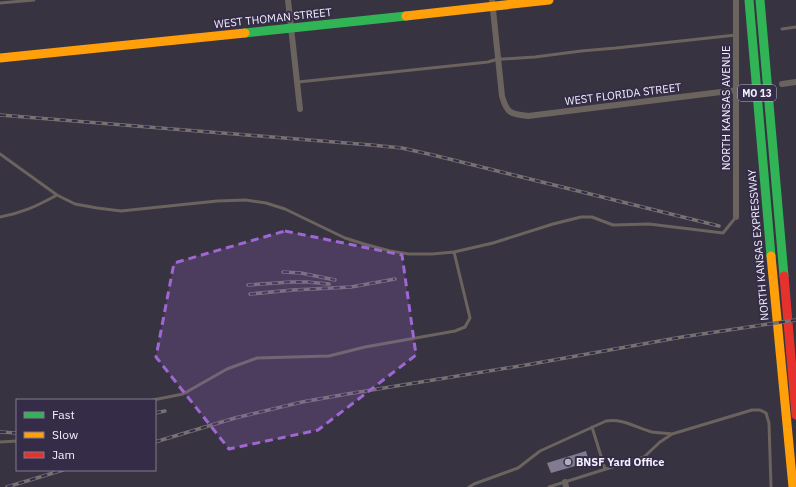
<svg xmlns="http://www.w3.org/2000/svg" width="796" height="487" font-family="'IBM Plex Sans',sans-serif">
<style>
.building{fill:#817a90}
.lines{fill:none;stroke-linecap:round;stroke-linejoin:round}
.lane{stroke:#6b635d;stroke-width:3}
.street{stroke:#6b635d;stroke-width:6}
.fast{stroke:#30b455;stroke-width:9}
.slow{stroke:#ff9f0a;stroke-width:9}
.jam{stroke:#e5322d;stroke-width:9}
.rail-casing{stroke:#777171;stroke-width:3.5}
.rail{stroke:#352d47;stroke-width:2;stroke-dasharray:6;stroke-linecap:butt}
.marked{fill:#9f67d2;fill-opacity:0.2;stroke:#9f67d2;stroke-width:3;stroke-dasharray:8 5;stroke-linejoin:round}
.poi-dot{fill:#b1aebc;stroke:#352d47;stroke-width:1.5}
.labels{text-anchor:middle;stroke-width:4;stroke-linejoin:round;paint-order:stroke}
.shield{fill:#352d47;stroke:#bab6c7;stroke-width:1}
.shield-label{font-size:10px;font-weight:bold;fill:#f3f0fe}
.street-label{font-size:11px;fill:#f3f0fe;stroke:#352d47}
.poi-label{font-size:11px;font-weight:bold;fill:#f3f0fe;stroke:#352d47;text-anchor:start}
</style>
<rect width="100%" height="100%" fill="#373341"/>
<path class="building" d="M586,451L589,462L551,473L547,463Z"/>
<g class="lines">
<path class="lane" d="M0,3L34,0
M782,29L796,27
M298,82L488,62L498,59H504L535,57L581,51L616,48L736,35
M0,154L57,195L75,204L97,208L121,211L217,201L245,200L266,203L285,209L345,238L364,244L390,251L409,254H432L454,252L493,243L553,224L581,217H592L613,225L649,224L723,233L736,217
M0,217C22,213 37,206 57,195
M153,400L183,394L227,369L257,358L329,356L365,347L455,331L465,327L470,318L454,252
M592,427L605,469
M0,442L17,441
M469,487L474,484L518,468L540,451L606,421C622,418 637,428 652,432C658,433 665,433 672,434
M549,487L644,457L660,442L672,434L752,410H760L766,413L769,423L771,487"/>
<path class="street" d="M288,0L300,109
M492,0L502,96C507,114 511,114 528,116L737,90
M782,84L796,82
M736,217V0
M565,482L566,487"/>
<path class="fast" d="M749,0L771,256
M760,0L784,276
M245,33L406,16"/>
<path class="slow" d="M406,16L549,0
M0,58L245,33
M771,256L793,487"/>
<path class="jam" d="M784,276L796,415"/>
<defs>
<path id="rail" d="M0,115L371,145L402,148L433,155L719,226
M283,272L301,273L335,280
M248,285L291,282H307L329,284
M250,294L293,290L351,287L395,279
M155,413L165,411
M0,432L17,433
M155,442L235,418L302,402L347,394L526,365L682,337L796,320
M7,487L63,470"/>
</defs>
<use href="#rail" class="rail-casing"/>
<use href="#rail" class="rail"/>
</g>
<path class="marked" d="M285,231L402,255L416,355L318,430L229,449L156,357L174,263Z"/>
<circle class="poi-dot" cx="568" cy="462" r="4"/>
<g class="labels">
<rect class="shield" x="738" y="85" width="38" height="16" rx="3"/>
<g class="shield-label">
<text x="757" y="97">MO 13</text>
</g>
<g class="street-label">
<text transform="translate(273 18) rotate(-6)" y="4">WEST THOMAN STREET</text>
<text transform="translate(623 94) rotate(-7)" y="4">WEST FLORIDA STREET</text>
<text transform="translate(726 108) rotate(-90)" y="4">NORTH KANSAS AVENUE</text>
<text transform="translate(758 245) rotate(-95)" y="4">NORTH KANSAS EXPRESSWAY</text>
</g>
<g class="poi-label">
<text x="576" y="466">BNSF Yard Office</text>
</g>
</g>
<rect x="16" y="399" width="140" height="72" fill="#352d47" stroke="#817b90"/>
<rect x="24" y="412" width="20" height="6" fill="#30b455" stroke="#817b90"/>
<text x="52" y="419" font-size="12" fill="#f3f0fe">Fast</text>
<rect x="24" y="432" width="20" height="6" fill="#ff9f0a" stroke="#817b90"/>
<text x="52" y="439" font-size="12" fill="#f3f0fe">Slow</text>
<rect x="24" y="452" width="20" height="6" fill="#e5322d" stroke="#817b90"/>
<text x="52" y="459" font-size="12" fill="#f3f0fe">Jam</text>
</svg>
